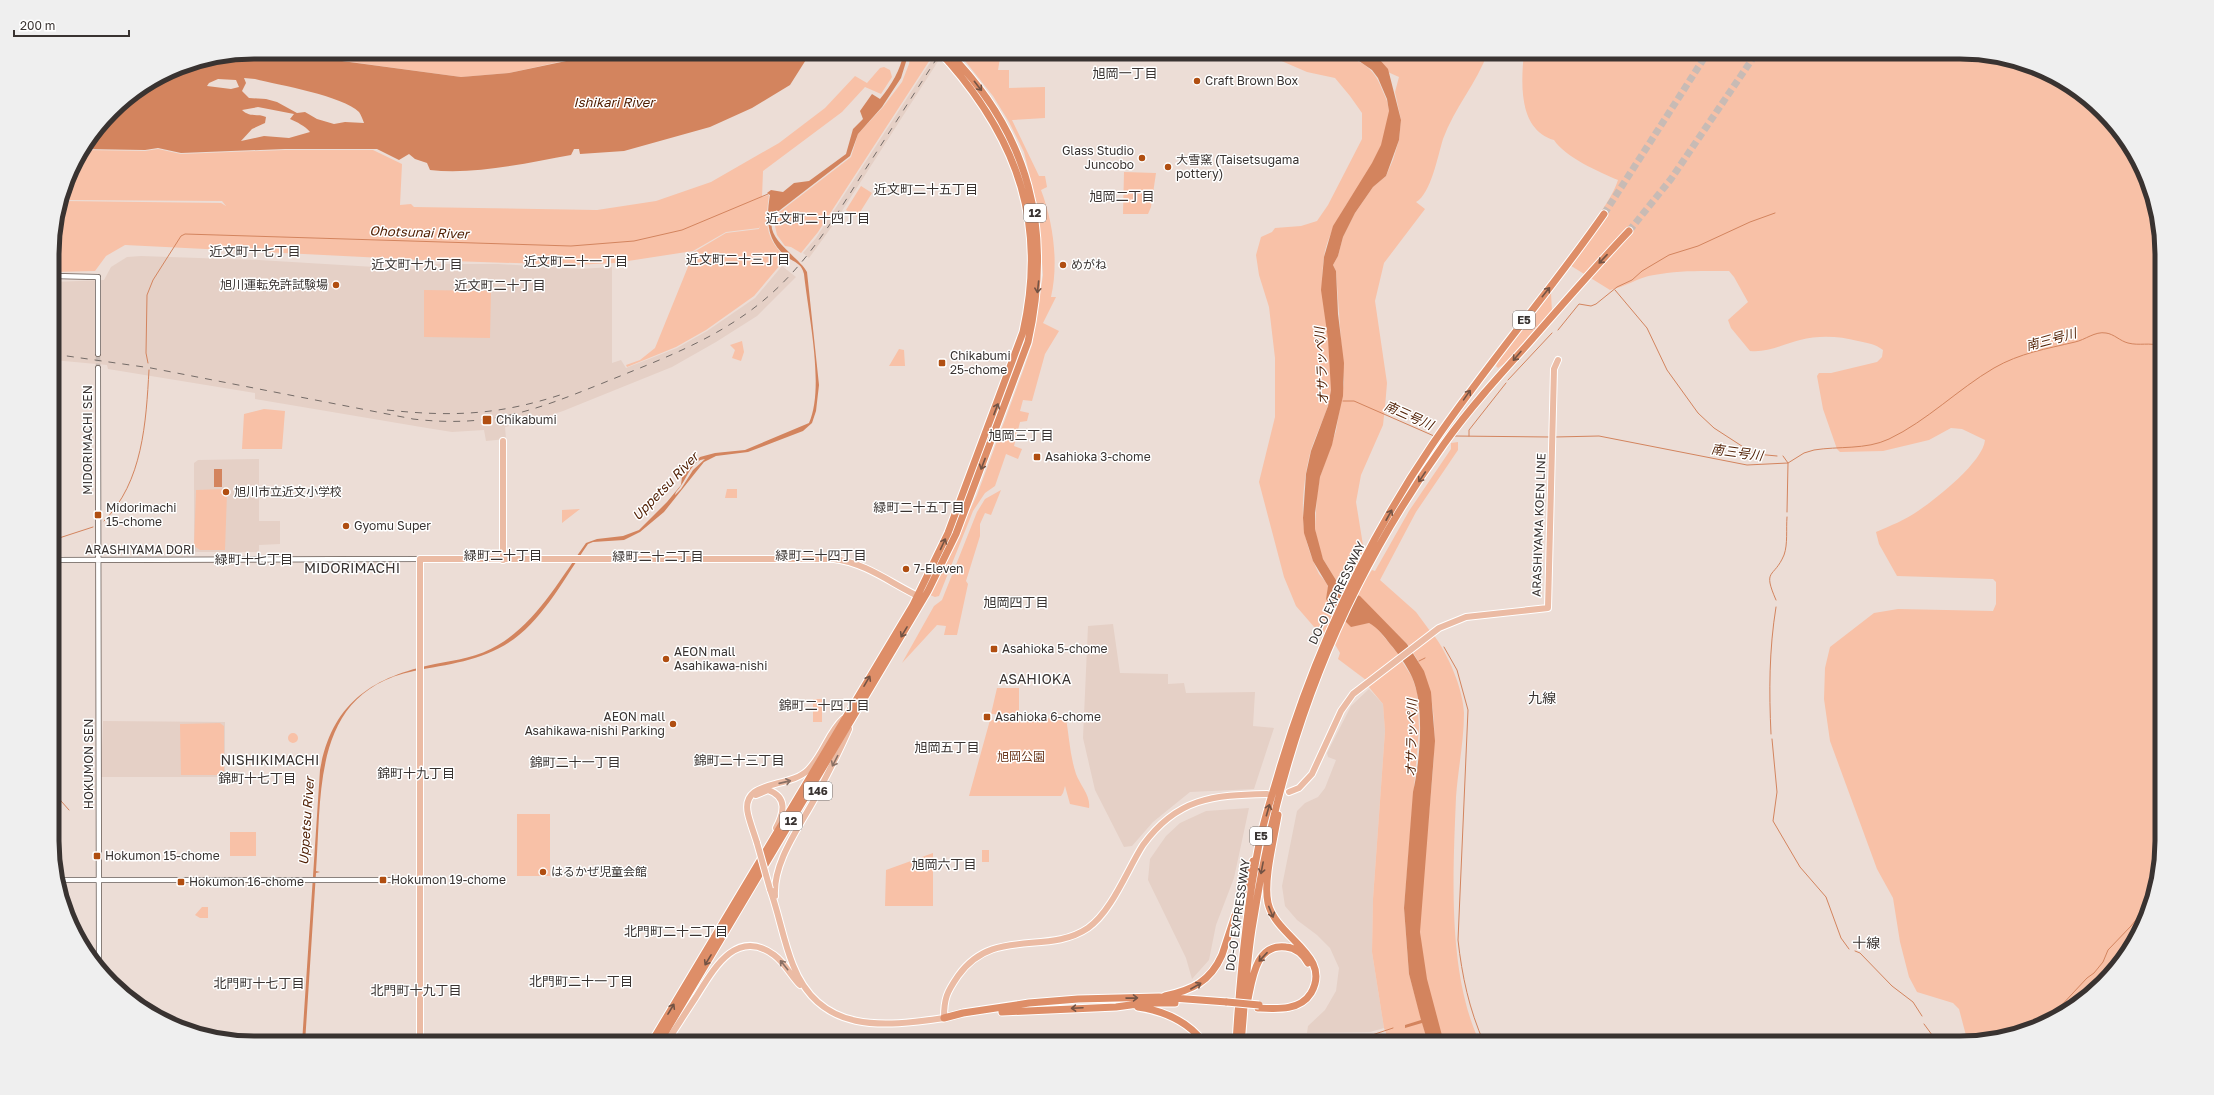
<svg xmlns="http://www.w3.org/2000/svg" width="2214" height="1095" font-family="'Golos Text','Noto Sans JP',sans-serif">
<style>
.built{fill:#e5d0c6}
.green{fill:#f8c1a7}
.water{fill:#d3845e;fill-rule:evenodd}
.lines{fill:none;stroke-linecap:round;stroke-linejoin:round}
.stream{stroke:#d3845e;stroke-width:1}
.minor-tunnel{stroke:#c8bbb5;stroke-width:4.5;stroke-dasharray:4.5 2;stroke-linecap:butt}
.highway-tunnel{stroke:#c8bbb5;stroke-width:7;stroke-dasharray:7 3.5;stroke-linecap:butt}
.minor-casing{stroke:#655953;stroke-width:6}
.major-casing{stroke:#fff;stroke-width:8}
.highway-casing{stroke:#fff;stroke-width:9}
.minor{stroke:#fff;stroke-width:4.5}
.major{stroke:#ebbba4;stroke-width:6}
.highway{stroke:#de8e68;stroke-width:7}
.rail{stroke:#746b67;stroke-width:1;stroke-dasharray:7 7;stroke-linecap:butt}
.major-bridge-casing{stroke:#fff;stroke-width:8;stroke-linecap:butt}
.highway-bridge-casing{stroke:#fff;stroke-width:9;stroke-linecap:butt}
.major-bridge{stroke:#ebbba4;stroke-width:6}
.highway-bridge{stroke:#de8e68;stroke-width:7}
.oneway{stroke:#735344}
.oneway2{stroke:#897065}
.poi-dot{fill:#b04e11;stroke:#fff;stroke-width:1.5}
.labels{text-anchor:middle;stroke-width:3;stroke-linejoin:round;paint-order:stroke}
.shield{fill:#fff;stroke:#74706f;stroke-width:1}
.shield-label{font-size:11px;font-weight:bold;fill:#393331}
.poi-label{font-size:12px;fill:#393331;stroke:#fff;text-anchor:start}
.street-label{font-size:12px;fill:#393331;stroke:#fff}
.park-label{font-size:12px;fill:#693519;stroke:#fff}
.neighbourhood-label{font-size:13px;fill:#393331;stroke:#fff}
.water-label{font-size:13px;font-style:italic;fill:#4f1d00;stroke:#fff}
.quarter-label{font-size:14px;fill:#393331;stroke:#fff}
.rim{fill:none;stroke:#393331;stroke-width:5}
</style>
<rect width="100%" height="100%" fill="#ecddd6"/>
<path class="built" d="M937,52H944L833,225L809,258L803,253L816,238Z
M141,256L259,260L424,270L425,264H498L579,269L612,267V363L621,360L626,368L677,348L707,331L755,298L782,266L796,277L757,316L716,342L672,367L563,411L536,420L505,427L506,439L486,441L484,430L452,432L427,428L255,399V393L108,369L107,365L53,360V282L104,280L111,267L127,257Z
M53,457H56V513L53,516Z
M259,459V521H280V544L259,545V552H196L194,550V463L198,460Z
M1113,624L1120,673L1168,674V684L1184,683L1186,693L1255,692L1253,726L1274,728L1254,789L1190,792L1153,822L1132,846L1124,847L1095,790L1083,738L1088,626Z
M1369,689L1383,704L1385,731L1373,899L1372,952L1384,1028L1370,1032L1307,1033L1308,1026L1325,1010L1336,991L1339,968L1330,948L1317,935L1297,920L1285,906L1282,886L1297,811L1305,803L1318,797L1325,788L1336,760L1328,757L1327,753L1351,706Z
M103,721L225,722V777H101Z
M1249,808L1234,878L1216,925L1209,960L1192,979L1186,958L1148,880L1150,859L1166,836L1180,823L1206,811Z"/>
<path class="green" d="M278,52H604L509,73L461,77Z
M911,52H935L818,232L801,253L791,247L785,246L777,235L773,217L851,157L858,134L883,107L902,82L909,64Z
M958,52H1001L998,70H1009V88L1045,87V118L1012,120L1039,176H1045L1047,187L1041,190C1053,222 1059,262 1051,297H1056L1043,323L1059,331L1045,354L1032,401L1023,400L1020,411L1029,413L1027,421L1020,422L1014,446L1022,449L1018,459L1006,454L995,486L985,493L973,511L939,596L935,597L930,595L977,495L1023,371L1032,345L1043,275L1038,209L1024,152L1009,122L993,96Z
M1261,52H1332C1336,55 1341,53 1346,55C1367,65 1375,70 1383,92C1386,98 1389,105 1389,112C1388,166 1333,204 1324,257C1317,303 1335,345 1331,390C1329,411 1317,430 1311,450C1305,471 1302,497 1303,519C1304,538 1311,558 1319,574C1322,578 1327,582 1328,587C1328,590 1327,595 1326,599L1359,624L1369,623L1375,626L1399,655L1366,680L1338,659L1340,653L1336,646L1320,628H1315L1296,606L1284,577L1259,482L1275,417V358L1269,307L1259,275L1256,255L1261,237L1272,232L1275,228L1301,226L1317,221L1328,205L1362,139V113L1350,96L1335,78L1307,72Z
M1343,52H1488C1477,83 1454,108 1443,139C1438,155 1431,194 1416,202L1425,209L1384,263L1375,301L1387,383L1385,407L1383,425L1361,475L1356,502L1368,576L1372,570L1375,571L1409,511L1451,449V443L1458,442V450L1416,512L1380,580L1416,612L1430,631L1409,646L1371,608L1339,585L1323,559L1318,544L1315,529L1317,494L1320,477L1336,431L1344,382L1336,271L1333,265L1338,256L1343,237L1355,213L1373,187L1386,176L1393,160L1399,140L1401,120L1395,92L1399,77Z
M1524,52H1960L1999,56L2049,73L2093,102L2120,131L2147,177L2160,228L2162,841L2158,880L2141,930L2112,974L2072,1009L2024,1032L1968,1043L1959,1009L1953,1003L1917,992L1909,977L1900,942L1893,898L1877,869L1830,741L1824,699L1825,668L1830,647L1874,613L1898,609L1993,611L1996,604V582L1993,579L1897,576L1879,544L1876,532C1890,526 1905,520 1918,511C1936,499 1983,462 1985,440L1962,429L1951,428L1929,440L1883,451L1840,452L1837,449L1823,409L1817,376L1819,373H1831L1877,362L1882,357L1883,350C1875,344 1868,343 1858,341C1839,336 1819,335 1800,340C1784,344 1767,353 1750,351L1731,328L1728,320L1748,302L1734,277L1729,271C1704,271 1678,270 1654,275C1639,277 1625,287 1610,290L1568,264C1570,252 1576,248 1583,238C1594,221 1612,199 1618,180C1599,172 1565,157 1554,140C1518,129 1521,84 1524,52Z
M884,67L890,70L892,77L881,94L865,87L842,112L763,171L762,197L769,195C765,223 765,238 786,258L754,296L706,330L676,347L627,367L626,365L640,360L655,348L694,252L726,233L759,229L760,225L759,228L726,232L693,251L615,263L571,265L423,260L125,245L106,256L95,271L53,272L52,241L63,201L221,203L226,206L222,201L63,200L73,165L84,150L145,151L158,149L181,154L285,150H373L402,164L400,205L411,204L414,207L597,210L656,201L711,182L779,143L825,108L855,76L867,83L880,68Z
M1124,172L1156,173L1151,207L1148,214H1123Z
M861,186L872,193L857,217L846,210Z
M424,290L491,291L490,338L424,337Z
M1551,293L1552,312L1510,360L1498,368L1496,366L1503,352Z
M742,341L744,352L741,361L732,358L735,350L730,345Z
M899,349L904,350L905,366H889Z
M264,409L285,411L282,449H242L244,414Z
M224,489V493H227L225,550H200L194,546L196,490Z
M727,489H737V498H725Z
M1001,490L991,515L985,513L980,524V536L966,581L968,584L957,635H944L946,626L937,625L902,663L934,606L942,600L977,512L985,499Z
M580,509L562,523V510Z
M1433,634C1448,654 1463,688 1464,713C1464,741 1458,769 1456,797C1453,873 1447,973 1480,1043H1444C1432,1008 1421,968 1420,931C1419,885 1427,838 1431,792C1435,744 1441,694 1412,651Z
M1401,660L1412,677L1417,692L1419,728L1404,908L1409,974L1428,1043H1390L1384,1028L1372,952L1373,899L1385,731L1383,704L1368,686Z
M997,688H1019V715L991,714Z
M813,699H822V722H813Z
M1066,718C1069,736 1070,756 1076,774C1080,785 1091,796 1089,808L1070,804L1065,786L1063,793L1061,796H969L990,720Z
M220,723L224,726V775H181L180,724Z
M288 738a5 5 0 1 1 10 0a5 5 0 1 1-10 0Z
M517,814H550V876H517Z
M230,832H256V856H230Z
M982,850H989V862H982Z
M933,853V906H885L886,870Z
M202,907H208V918H200L195,915Z"/>
<path class="water" d="M254,52H275L461,77L509,73L609,52H836L809,55L790,85L752,108L710,127L624,151L580,154L579,149H574L571,155C527,163 475,175 430,170L427,163L415,159L409,154L399,160L377,149H285L181,153L158,148L145,150L85,149L121,102L177,67ZM244,78L255,79C279,85 343,96 359,112C361,115 363,120 364,123L345,122L334,124L317,119L305,112L297,113L277,102L266,99L249,98L242,91L246,83ZM218,79L236,80L239,87L231,89L207,86L209,83ZM258,107L294,114L290,119C297,122 305,126 310,132L289,138L264,136L241,141L252,129L265,123L266,117C258,113 250,118 242,110Z
M904,52H909L901,78L882,107L858,134L850,156L780,210C753,232 798,255 807,272L819,385L816,411L812,423L803,431L748,452L716,456L704,462L664,512L640,532L624,540L593,542L588,544C566,576 545,616 514,639C484,661 449,664 414,671C312,692 322,790 316,871L320,872L316,873L305,1043H302L320,770C332,703 372,677 435,664C456,660 479,657 498,645C537,622 560,579 586,543L597,539L623,536L639,530L667,502L681,485L682,477L700,457L715,453L745,450L809,423C825,388 808,313 804,274C802,265 797,263 790,259C766,244 766,219 770,195L767,193L771,190L783,192L794,183L809,181L846,154L853,129L863,119L860,111L872,94L880,99C892,84 900,71 904,52ZM705,459L693,470L681,489L675,495C676,491 678,490 680,487C687,478 692,460 705,459Z
M1332,52H1367L1380,60L1388,69L1401,120L1399,140L1386,176L1373,187L1355,213L1343,237L1338,256L1333,265L1336,271L1338,314L1344,363L1343,396L1332,445L1320,477L1315,513V529L1323,559L1339,585L1345,591L1360,596L1407,644L1424,671L1431,692L1435,741L1420,932L1427,979L1444,1043H1428L1422,1023L1405,1028V1025L1421,1020L1409,974L1404,908L1413,792C1420,762 1425,706 1412,677C1407,666 1398,653 1390,644C1384,636 1378,628 1369,623L1351,627L1331,607L1326,599L1328,586L1313,561L1304,533L1303,518L1306,474L1311,451L1328,406L1331,390L1328,339L1321,290L1324,257L1333,226L1372,163L1381,145L1389,111L1387,99L1378,78L1372,70L1359,61L1341,53Z
M214,469H222V487H214Z"/>
<g class="lines">
<path class="stream" d="M1615,290L1647,328L1667,370L1698,413L1714,428L1751,452L1756,454L1777,456
M1558,330L1579,304L1591,306L1596,304L1617,287L1632,280L1642,271L1669,255L1698,246L1750,222L1775,213
M148,363L146,353L147,295L153,280L181,236L185,234L571,246L634,241L682,230L768,194
M1508,380L1552,333
M1343,401H1354L1434,436
M1453,436L1550,437
M1469,436V430L1506,383
M1555,437L1599,436L1747,465L1788,463L1804,453L1814,450C1838,446 1866,450 1889,439C1927,421 1958,389 1994,368C2020,353 2046,349 2075,342C2085,340 2095,331 2106,333C2114,334 2120,341 2128,343C2139,346 2150,342 2161,346
M1783,456L1788,463L1787,512
M104,521C143,482 146,422 149,370
M53,540L93,527
M1776,600C1762,568 1774,579 1784,555C1788,544 1786,529 1787,517
M1444,647L1457,670L1468,710L1458,940C1462,976 1469,1009 1484,1043
M1419,661L1425,658
M1771,734C1769,692 1769,650 1776,607
M1772,739L1777,792L1773,821L1800,867L1826,897L1841,938L1849,949
M54,793L69,810
M1855,951L1860,953L1892,986L1913,1002L1922,1016
M1924,1024L1938,1043
M2026,1031L2036,1019L2058,1009L2087,978L2094,973L2103,962L2108,950L2131,926L2151,901
M1248,1043V1038L1255,1036L1366,1037L1393,1028"/>
<path class="minor-tunnel" d="M98,368V354"/>
<path class="highway-tunnel" d="M1604,214L1708,52
M1629,231L1671,179L1757,52"/>
<defs>
<path id="minor" d="M53,276L98,277V354
M98,368L99,969
M53,560L420,559
M57,880H420"/>
<path id="major" d="M503,560V441
M1289,792L1299,788L1312,774L1341,711L1353,694L1439,628L1466,617L1548,608L1554,369L1558,360
M756,795L768,790C788,797 784,813 776,828
M757,843C754,833 750,823 748,814C740,779 789,789 808,770C823,755 828,733 843,719
M770,889C779,914 783,940 793,965C820,1034 883,1027 944,1018C944,998 947,992 958,976C993,926 1047,956 1088,928C1112,911 1127,870 1143,845C1177,798 1213,795 1267,794
M775,896C773,862 799,828 815,798C827,775 839,753 849,729
M420,1043V559H834C867,563 893,585 922,598
M666,1043C676,1028 686,1012 696,997C713,970 736,927 774,955C785,963 791,976 800,985"/>
<path id="highway" d="M1165,996C1192,990 1210,982 1222,955L1253,861
M1247,1004C1252,983 1254,943 1286,947C1296,948 1303,954 1308,963
M1138,1007C1164,1011 1188,1021 1204,1043
M1258,1008C1277,1009 1300,1011 1311,993C1333,955 1276,938 1268,903C1263,881 1274,839 1278,815
M1002,1012L1116,1007L1145,1003H1175
M944,1018L963,1013L1029,1003L1078,999L1159,997L1227,1002
M651,1043L913,605L948,533L1023,332C1047,226 1019,142 948,61
M659,1043L928,591L956,534L1028,342C1053,230 1030,135 948,52
M1236,1043C1240,976 1246,910 1259,844C1264,818 1273,793 1280,768C1314,654 1365,544 1432,445C1486,365 1549,293 1604,214
M1241,1043C1245,1003 1246,962 1253,923C1280,746 1339,590 1444,444C1469,409 1498,377 1527,345C1561,306 1594,268 1629,231"/>
</defs>
<use href="#minor" class="minor-casing"/>
<use href="#major" class="major-casing"/>
<use href="#highway" class="highway-casing"/>
<use href="#minor" class="minor"/>
<use href="#major" class="major"/>
<use href="#highway" class="highway"/>
<path class="rail" d="M53,354L151,368L413,419C490,428 533,411 603,383C659,360 716,340 764,300C806,265 834,219 863,173C889,133 915,92 941,52
M387,410C453,417 500,415 563,394"/>
<defs>
<path id="major-bridge" d="M757,843L770,889"/>
<path id="highway-bridge" d="M939,52L948,61
M1227,1002L1259,1005"/>
</defs>
<use href="#major-bridge" class="major-bridge-casing"/>
<use href="#highway-bridge" class="highway-bridge-casing"/>
<use href="#major-bridge" class="major-bridge"/>
<use href="#highway-bridge" class="highway-bridge"/>
</g>
<defs><path id="oneway-shaft" d="M-6 0H5M1.5-3L5.5 0L1.5 3" fill="none" stroke-width="1.6" stroke-linecap="round" stroke-linejoin="round"/></defs>
<g class="oneway">
<use href="#oneway-shaft" transform="translate(978 86) rotate(52)"/>
<use href="#oneway-shaft" transform="translate(1603 259) rotate(133)"/>
<use href="#oneway-shaft" transform="translate(1038 287) rotate(96)"/>
<use href="#oneway-shaft" transform="translate(1546 292) rotate(-51)"/>
<use href="#oneway-shaft" transform="translate(1517 356) rotate(131)"/>
<use href="#oneway-shaft" transform="translate(1467 395) rotate(-55)"/>
<use href="#oneway-shaft" transform="translate(996 409) rotate(-69)"/>
<use href="#oneway-shaft" transform="translate(983 464) rotate(111)"/>
<use href="#oneway-shaft" transform="translate(1422 477) rotate(124)"/>
<use href="#oneway-shaft" transform="translate(1389 515) rotate(-61)"/>
<use href="#oneway-shaft" transform="translate(943 544) rotate(-65)"/>
<use href="#oneway-shaft" transform="translate(904 632) rotate(121)"/>
<use href="#oneway-shaft" transform="translate(867 681) rotate(-60)"/>
<use href="#oneway-shaft" transform="translate(1268 810) rotate(-74)"/>
<use href="#oneway-shaft" transform="translate(1262 868) rotate(101)"/>
<use href="#oneway-shaft" transform="translate(1271 912) rotate(68)"/>
<use href="#oneway-shaft" transform="translate(1263 957) rotate(133)"/>
<use href="#oneway-shaft" transform="translate(708 960) rotate(121)"/>
<use href="#oneway-shaft" transform="translate(1196 986) rotate(-30)"/>
<use href="#oneway-shaft" transform="translate(1132 998) rotate(-1)"/>
<use href="#oneway-shaft" transform="translate(1077 1008) rotate(177)"/>
<use href="#oneway-shaft" transform="translate(671 1009) rotate(-59)"/>
</g>
<g class="oneway2">
<use href="#oneway-shaft" transform="translate(835 761) rotate(117)"/>
<use href="#oneway-shaft" transform="translate(785 782) rotate(-13)"/>
<use href="#oneway-shaft" transform="translate(784 965) rotate(-129)"/>
</g>
<g class="poi-dot">
<circle cx="1197" cy="81" r="4"/>
<circle cx="1142" cy="158" r="4"/>
<circle cx="1168" cy="167" r="4"/>
<circle cx="1063" cy="265" r="4"/>
<circle cx="336" cy="285" r="4"/>
<rect x="938" y="359" width="8" height="8" rx="2"/>
<rect x="482" y="415" width="10" height="10" rx="2"/>
<rect x="1033" y="453" width="8" height="8" rx="2"/>
<circle cx="226" cy="492" r="4"/>
<rect x="94" y="511" width="8" height="8" rx="2"/>
<circle cx="346" cy="526" r="4"/>
<circle cx="906" cy="569" r="4"/>
<rect x="990" y="645" width="8" height="8" rx="2"/>
<circle cx="666" cy="659" r="4"/>
<rect x="983" y="713" width="8" height="8" rx="2"/>
<circle cx="673" cy="724" r="4"/>
<rect x="93" y="852" width="8" height="8" rx="2"/>
<circle cx="543" cy="872" r="4"/>
<rect x="379" y="876" width="8" height="8" rx="2"/>
<rect x="177" y="878" width="8" height="8" rx="2"/>
</g>
<g class="labels">
<g class="shield">
<rect x="1024" y="204" width="22" height="18" rx="3"/>
<rect x="1513" y="311" width="22" height="18" rx="3"/>
<rect x="804" y="782" width="28" height="18" rx="3"/>
<rect x="780" y="812" width="22" height="18" rx="3"/>
<rect x="1250" y="827" width="22" height="18" rx="3"/>
</g>
<g class="shield-label">
<text x="1035" y="217">12</text>
<text x="1524" y="324">E5</text>
<text x="818" y="795">146</text>
<text x="791" y="825">12</text>
<text x="1261" y="840">E5</text>
</g>
<g class="poi-label">
<text x="1205" y="85">Craft Brown Box</text>
<text x="1134" y="155" text-anchor="end">Glass Studio<tspan x="1134" dy="14">Juncobo</tspan></text>
<text x="1176" y="164">大雪窯 (Taisetsugama<tspan x="1176" dy="14">pottery)</tspan></text>
<text x="1071" y="269">めがね</text>
<text x="328" y="289" text-anchor="end">旭川運転免許試験場</text>
<text x="950" y="360">Chikabumi<tspan x="950" dy="14">25-chome</tspan></text>
<text x="496" y="424">Chikabumi</text>
<text x="1045" y="461">Asahioka 3-chome</text>
<text x="234" y="496">旭川市立近文小学校</text>
<text x="106" y="512">Midorimachi<tspan x="106" dy="14">15-chome</tspan></text>
<text x="354" y="530">Gyomu Super</text>
<text x="914" y="573">7-Eleven</text>
<text x="1002" y="653">Asahioka 5-chome</text>
<text x="674" y="656">AEON mall<tspan x="674" dy="14">Asahikawa-nishi</tspan></text>
<text x="665" y="721" text-anchor="end">AEON mall<tspan x="665" dy="14">Asahikawa-nishi Parking</tspan></text>
<text x="995" y="721">Asahioka 6-chome</text>
<text x="105" y="860">Hokumon 15-chome</text>
<text x="551" y="876">はるかぜ児童会館</text>
<text x="391" y="884">Hokumon 19-chome</text>
<text x="189" y="886">Hokumon 16-chome</text>
</g>
<g class="street-label">
<text transform="translate(88 440) rotate(-90)" y="4">MIDORIMACHI SEN</text>
<text transform="translate(1539 525) rotate(-88)" y="4">ARASHIYAMA KOEN LINE</text>
<text x="140" y="554">ARASHIYAMA DORI</text>
<text transform="translate(1337 593) rotate(-64)" y="4">DO-O EXPRESSWAY</text>
<text transform="translate(89 764) rotate(-90)" y="4">HOKUMON SEN</text>
<text transform="translate(1238 915) rotate(-82)" y="4">DO-O EXPRESSWAY</text>
</g>
<g class="park-label">
<text x="1021" y="761">旭岡公園</text>
</g>
<g class="neighbourhood-label">
<text x="1125" y="78">旭岡一丁目</text>
<text x="926" y="194">近文町二十五丁目</text>
<text x="1122" y="201">旭岡二丁目</text>
<text x="818" y="223">近文町二十四丁目</text>
<text x="255" y="256">近文町十七丁目</text>
<text x="738" y="264">近文町二十三丁目</text>
<text x="576" y="266">近文町二十一丁目</text>
<text x="417" y="269">近文町十九丁目</text>
<text x="500" y="290">近文町二十丁目</text>
<text x="1021" y="440">旭岡三丁目</text>
<text x="919" y="512">緑町二十五丁目</text>
<text x="503" y="560">緑町二十丁目</text>
<text x="821" y="560">緑町二十四丁目</text>
<text x="658" y="561">緑町二十二丁目</text>
<text x="254" y="564">緑町十七丁目</text>
<text x="1016" y="607">旭岡四丁目</text>
<text x="824" y="710">錦町二十四丁目</text>
<text x="947" y="752">旭岡五丁目</text>
<text x="739" y="765">錦町二十三丁目</text>
<text x="575" y="767">錦町二十一丁目</text>
<text x="416" y="778">錦町十九丁目</text>
<text x="257" y="783">錦町十七丁目</text>
<text x="944" y="869">旭岡六丁目</text>
<text x="676" y="936">北門町二十二丁目</text>
<text x="581" y="986">北門町二十一丁目</text>
<text x="259" y="988">北門町十七丁目</text>
<text x="416" y="995">北門町十九丁目</text>
</g>
<g class="water-label">
<text x="614" y="107">Ishikari River</text>
<text transform="translate(419 232) rotate(2)" y="5">Ohotsunai River</text>
<text transform="translate(2051 339) rotate(-15)" y="5">南三号川</text>
<text transform="translate(1321 366) rotate(-93)" y="5">オサラッペ川</text>
<text transform="translate(1409 415) rotate(24)" y="5">南三号川</text>
<text transform="translate(1737 452) rotate(8)" y="5">南三号川</text>
<text transform="translate(665 486) rotate(-46)" y="5">Uppetsu River</text>
<text transform="translate(1411 738) rotate(-89)" y="5">オサラッペ川</text>
<text transform="translate(306 821) rotate(-86)" y="5">Uppetsu River</text>
</g>
<g class="quarter-label">
<text x="352" y="573">MIDORIMACHI</text>
<text x="1035" y="684">ASAHIOKA</text>
<text x="1542" y="703">九線</text>
<text x="270" y="765">NISHIKIMACHI</text>
<text x="1866" y="948">十線</text>
</g>
</g>
<path d="M0 0H2214V1095H0ZM254 59H1960A195 195 0 0 1 2155 254V841A195 195 0 0 1 1960 1036H254A195 195 0 0 1 59 841V254A195 195 0 0 1 254 59Z" fill="#efefef" fill-rule="evenodd"/>
<path class="rim" d="M254 59H1960A195 195 0 0 1 2155 254V841A195 195 0 0 1 1960 1036H254A195 195 0 0 1 59 841V254A195 195 0 0 1 254 59Z"/>
<path d="M14 30v6h115v-6" fill="none" stroke="#393331" stroke-width="2"/>
<text x="20" y="30" font-size="12" fill="#393331" stroke="#ffffff" stroke-width="3" paint-order="stroke">200 m</text>
</svg>
